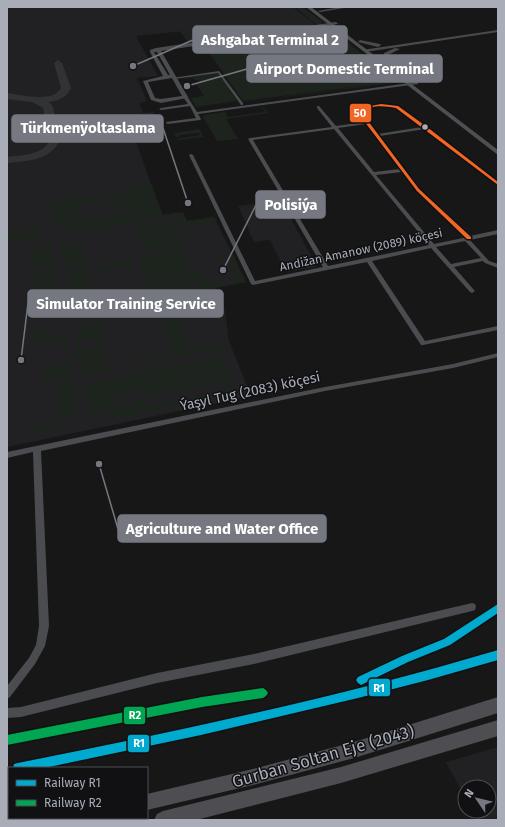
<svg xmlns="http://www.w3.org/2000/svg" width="505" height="827" font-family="'Fira Sans',sans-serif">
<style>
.built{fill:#212123}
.green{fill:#1d241e;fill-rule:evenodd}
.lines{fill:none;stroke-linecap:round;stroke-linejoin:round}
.taxiway{fill:#313233;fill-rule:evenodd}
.minor{fill:#4b4c50;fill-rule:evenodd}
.tertiary{fill:#4b4c50;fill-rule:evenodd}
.secondary{fill:#4a4a4e;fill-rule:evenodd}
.primary{fill:#4d4f52;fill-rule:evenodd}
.trunk{fill:#4e4e52;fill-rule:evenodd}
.bus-1-casing{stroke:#111113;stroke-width:3}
.bus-1{fill:#f26522;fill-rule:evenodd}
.rail-1-casing{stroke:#111113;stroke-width:3}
.rail-2-casing{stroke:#111113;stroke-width:3}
.rail-1{fill:#00a9ce;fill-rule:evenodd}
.rail-2{fill:#00a651;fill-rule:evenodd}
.bus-dot{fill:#a8adb8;stroke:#111113;stroke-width:1.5}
.labels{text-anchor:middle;stroke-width:3;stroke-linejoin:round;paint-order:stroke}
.far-street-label{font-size:12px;fill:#a8adb8;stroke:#111113}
.street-label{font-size:14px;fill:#a8adb8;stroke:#111113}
.near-street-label{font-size:17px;fill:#a8adb8;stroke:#111113}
.leader{fill:none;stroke:#757880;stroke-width:1.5}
.callout-dot{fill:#757880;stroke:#111113;stroke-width:1.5}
.callout{fill:#757880;stroke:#757880;stroke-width:1.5}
.callout-label{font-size:15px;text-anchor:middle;font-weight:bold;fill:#fff}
.line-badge{stroke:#111113;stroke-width:1.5}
.badge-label{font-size:11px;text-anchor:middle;font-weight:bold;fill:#fff}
</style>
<rect width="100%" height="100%" fill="#171717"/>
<path class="built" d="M7,7H293L316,25L193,43L185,31L136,36L158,76L137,78L147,101L139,103L143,113L153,112L157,116L158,122L148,124L152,133L134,136L162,215L183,212L187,221L214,217L246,282L216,288L225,311L229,341L251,396L7,447Z
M281,200L317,267L286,272L270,240L254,242L238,206Z
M498,747V820H478L473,811H489V787H465V797L446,762Z"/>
<path class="green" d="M295,7H303L323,22L320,25L189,44L180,31H185L193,43L317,25Z
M324,28L333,30L393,79L390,82L394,81L395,79L362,53L396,78V81L392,83L247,102H245L376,84L243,101L205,47Z
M216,73L219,74L237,101L196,107L191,98L204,96L196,84L200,83L198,80H194L193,78L177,79Z
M262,107H263L268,113L226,119L238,139L217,141L203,117L204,115L225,112L228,117L265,112Z
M199,129L203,137L178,140L177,139L200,135L199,133L179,135V137H176L174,133Z
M151,184L163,215L183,212L187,221L214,217L217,222L184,227L190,243H186L177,219L171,217L60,234L57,233L63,231L62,224L104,217L109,216L112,212L127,210L126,208L119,209L117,203L111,204L109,194L132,191L131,187Z
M95,195L96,198L103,197L105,202L79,206L77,209L79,217L77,219L58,222L54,221L51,202Z
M169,221L172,225L136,231L135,226Z
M173,226L180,246L161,249L160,243L166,242L165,240L159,241L156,234L163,232L162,230L156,231L155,229Z
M41,228L42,230L39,231L40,235L44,236L7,242V233Z
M153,229L159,249L143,252L137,232Z
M81,241L85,261L64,265L60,244Z
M51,245L54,266L33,270L31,249Z
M183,250L191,271L199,270L205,284L217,282L216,278H219L221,282H230V280L236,279L232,271L240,270L246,282L197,291L191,273L148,281L147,276L144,277L138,258Z
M233,254L239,267L231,268L226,259L219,260L217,257Z
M131,259L133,266L132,267L129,265L104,270V272L101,271L99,264Z
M86,266L89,279L67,283L65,270Z
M55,272L57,284L35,288L34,275Z
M188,276L195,294L151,301L147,287L149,286L148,283Z
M89,280L95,311L84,305L71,301L67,284Z
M58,286L59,303L48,312L39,321L35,289Z
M33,290L37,322L31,323L28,291Z
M198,299H202L207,313L180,319L190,350L219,344L221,349L174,358L161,315L201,307Z
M98,321L102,341L98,342L97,337L81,340V345L77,346C77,343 75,339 76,336C78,333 95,321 98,321Z
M41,328C45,330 47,332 50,334C60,339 65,333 67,348H63L62,341L34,346L32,329Z
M98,343H102L104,352L79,357L77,347L82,346L83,352L99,348Z
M104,354L108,371L82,376L79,358Z
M162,354L165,355L167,359L116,369V363L118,362L119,366L162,357Z
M222,355L234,387L232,393L117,417L116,416L109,418L108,412L133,407L135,410L134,407L139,405L138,404L135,405L134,402L140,399V396H144V398L152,394L209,382L202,359L209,358L211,362L209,363L210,367H212L213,376L219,375L218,371H215L214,366L216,365L214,362H212L210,358ZM220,383L226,384V389L155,405H150L148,402L149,399L153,397Z
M69,360L72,378L46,383L44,368L65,364V361Z
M200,360L208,381L187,385L181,365L179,366L185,386L163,389L158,368Z
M156,368L157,372L136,376L140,390L120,394L117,376Z
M157,373L162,389L142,393L138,377Z
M115,376L120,402H117L118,407L89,413L84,383Z
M73,385L76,402L59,406L57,389Z
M76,404L78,416L61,420L59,408Z
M55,422L56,429L28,434V428Z"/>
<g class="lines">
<path class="taxiway" d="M58,60L62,63L71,88C66,98 60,100 49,102L53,107L59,142C48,161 27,161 7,163V157C21,155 40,156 49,142L43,108L32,102L7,99V93C21,95 54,103 61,88L54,63Z"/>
<path class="minor" d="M341,7H350L320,12L318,11Z
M219,71L243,103V105H241L218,73L174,79L172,78Z
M417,82H418V84L198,114L201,119L200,120L168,124L166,123V122L196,118L190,106L161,110L159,109L161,108L188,104L183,97L187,96L197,112Z
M381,104L398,106L498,182V185L425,129L380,136L420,189L470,236L498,230V234L470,240L489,261L498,264V268L485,263L483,261L454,267L474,290L475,291L472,293L470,292L431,248L372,261L425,341L498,326V330L423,345H421L367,262L253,285L251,284L189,155L191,154L193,155L255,281L323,267L248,139L250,138L332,127L317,108V106H319L336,126L365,122L358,113L359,112L365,107ZM381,106L396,108L422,127L378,134L362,113L367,109ZM366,124L400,169L374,172L338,128ZM334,129L429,245L328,266L253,140ZM402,172L416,191L465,237L463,238L434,244L376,175ZM465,241L481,258L451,264L436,247Z
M498,353V357L453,368L325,391L41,451L49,626L45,646L35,664L10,697L7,699V686L29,658L36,645L39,626L33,452L7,458V452L325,387L453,364Z
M472,603L475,604L476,607L475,610L472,611L254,664L157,683L21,717L7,718V708L21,707L157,673L254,654Z"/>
<path class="tertiary" d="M336,22L338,24L161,51L188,97L187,98L161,103L151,100L143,81L163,76L150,52V50L156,48ZM154,52H157L170,75H168ZM172,78L182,96L161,99L155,98L148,82Z"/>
<path class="secondary" d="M498,30V32L365,52L362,50Z
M360,40L380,44L381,45L378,47L358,42Z
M395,48L400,49L388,55L387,61H383L384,53Z"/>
<path class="primary" d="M306,7H311L498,150V155Z"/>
<path class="trunk" d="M498,697V713L354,758L253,785L147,810V794L253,769L354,742Z
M498,720V736L341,783L196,820H154L157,814L163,811L341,767Z
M59,818H85L84,820H58Z"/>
<defs>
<path id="bus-1" d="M381,104L398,106L427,127L498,182V185L396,108C383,106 372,104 362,113L419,189L471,237V239H467L417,191L358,113L365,107Z"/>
</defs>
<use href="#bus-1" class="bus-1-casing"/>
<use href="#bus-1" class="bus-1"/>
<defs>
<path id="rail-1" d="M498,604V613L450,645L408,662L361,685L358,683L356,680L358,677L402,656L444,639Z
M498,650V660L428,680L358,698L201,735L44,768H13L14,764L18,763C179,731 340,697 498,650Z"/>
<path id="rail-2" d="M263,688L266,690L268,693L266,696L263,698L202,707L7,745V735L202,697Z"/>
</defs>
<use href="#rail-1" class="rail-1-casing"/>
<use href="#rail-2" class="rail-2-casing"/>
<use href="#rail-1" class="rail-1"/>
<use href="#rail-2" class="rail-2"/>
</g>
<circle class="bus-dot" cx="425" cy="127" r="3.5"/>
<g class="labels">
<g class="far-street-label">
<text transform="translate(361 250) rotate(-12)" y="4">Andižan Amanow (2089) köçesi</text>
</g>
<g class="street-label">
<text transform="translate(250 391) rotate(-12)" y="5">Ýaşyl Tug (2083) köçesi</text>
</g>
<g class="near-street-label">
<text transform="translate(323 756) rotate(-16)" y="6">Gurban Soltan Eje (2043)</text>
</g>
</g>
<path class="leader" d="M133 66L193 40M187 86L247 69M188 203L163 128M223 270L256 205M21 360L28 303M99 464L118 529"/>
<g class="callout-dot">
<circle cx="133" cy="66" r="4"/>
<circle cx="187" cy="86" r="4"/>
<circle cx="188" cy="203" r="4"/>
<circle cx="223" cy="270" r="4"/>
<circle cx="21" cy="360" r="4"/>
<circle cx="99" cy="464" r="4"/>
</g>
<g class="callout">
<rect x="193" y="26" width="154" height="27" rx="4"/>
<rect x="247" y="55" width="195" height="27" rx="4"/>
<rect x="12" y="115" width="151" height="27" rx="4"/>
<rect x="256" y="191" width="69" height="27" rx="4"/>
<rect x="28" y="290" width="195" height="27" rx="4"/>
<rect x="118" y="515" width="208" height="27" rx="4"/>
</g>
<g class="callout-label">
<text x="270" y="45">Ashgabat Terminal 2</text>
<text x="344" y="74">Airport Domestic Terminal</text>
<text x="88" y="133">Türkmenÿoltaslama</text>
<text x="291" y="210">Polisiýa</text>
<text x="126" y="309">Simulator Training Service</text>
<text x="222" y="534">Agriculture and Water Office</text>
</g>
<g class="line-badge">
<rect x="349" y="103" width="23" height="20" rx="4" fill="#f26522"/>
<rect x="368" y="678" width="23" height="19" rx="4" fill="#00a9ce"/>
<rect x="123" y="706" width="23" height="19" rx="4" fill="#00a651"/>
<rect x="127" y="734" width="23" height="19" rx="4" fill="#00a9ce"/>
</g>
<g class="badge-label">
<text x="360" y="117">50</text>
<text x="379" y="692">R1</text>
<text x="135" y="719">R2</text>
<text x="139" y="747">R1</text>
</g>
<rect width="505" height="827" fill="none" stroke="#a8adb8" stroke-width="16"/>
<rect x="8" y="767" width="140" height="52" fill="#111113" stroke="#4d4f55"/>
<rect x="16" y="780" width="20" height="6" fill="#00a9ce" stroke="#4d4f55"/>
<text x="44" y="787" font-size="12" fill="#a8adb8">Railway R1</text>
<rect x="16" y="800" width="20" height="6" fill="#00a651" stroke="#4d4f55"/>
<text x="44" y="807" font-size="12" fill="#a8adb8">Railway R2</text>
<g transform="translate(477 799) rotate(305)"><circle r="19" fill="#111113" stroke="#4d4f55"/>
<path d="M0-3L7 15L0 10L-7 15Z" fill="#757880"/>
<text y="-6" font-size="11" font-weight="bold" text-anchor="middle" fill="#a8adb8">N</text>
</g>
</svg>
